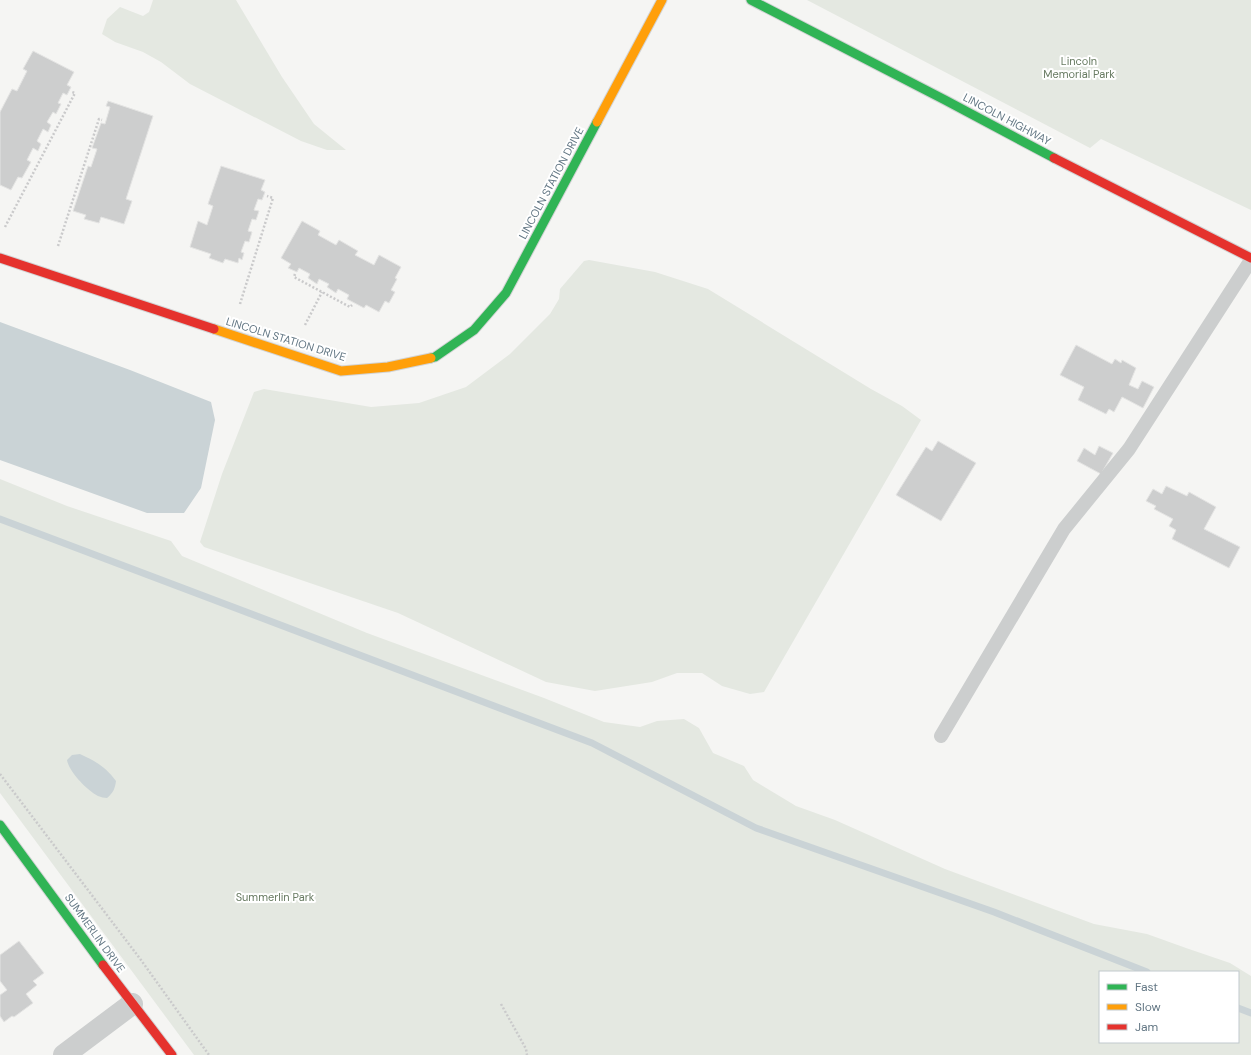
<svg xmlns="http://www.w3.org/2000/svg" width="1251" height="1055" font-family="'DM Sans',sans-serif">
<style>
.green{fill:#e4e8e1;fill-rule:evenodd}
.water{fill:#cad3d6}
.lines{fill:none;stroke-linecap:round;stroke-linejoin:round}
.stream{stroke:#cad3d6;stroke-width:7}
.building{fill:#cdcece;stroke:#e4e4e3}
.fast-casing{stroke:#d2d3d4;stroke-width:11}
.slow-casing{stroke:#d2d3d4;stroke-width:11}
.jam-casing{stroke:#d2d3d4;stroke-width:11}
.path{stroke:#cacacb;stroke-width:2.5;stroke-dasharray:2 2;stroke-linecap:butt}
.lane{stroke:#cccece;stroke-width:14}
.street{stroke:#cccece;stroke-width:22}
.fast{stroke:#30b455;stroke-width:9}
.slow{stroke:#ff9f0a;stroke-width:9}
.jam{stroke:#e5322d;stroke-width:9}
.labels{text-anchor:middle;stroke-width:4;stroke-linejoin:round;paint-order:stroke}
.park-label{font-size:11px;fill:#687b62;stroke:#fff}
.street-label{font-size:11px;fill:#637784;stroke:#fff}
</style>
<rect width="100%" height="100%" fill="#f5f5f3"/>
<path class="green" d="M153,0H236L282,77L314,124L346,150H327L301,141L190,84L161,62L143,52L115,42L102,34L107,19L120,7L143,16L149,12Z
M807,0H1251V210L1101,139L1090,148Z
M589,260L655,272L708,289L871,389L902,406L921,420L764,692L750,694L722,686L702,673H677L652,682L595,691L546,682L398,613L204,547L200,542L222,474L254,392L264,389L371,407L419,403L466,387L510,354L550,314L559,299L560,289L584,261Z
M0,479L67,506L171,541L182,556L367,633L544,698L604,722L640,727L657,721L684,719L699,728L713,753L744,766L753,780L796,806L835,820L945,869L1094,924L1147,934L1186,948L1230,963L1251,976V1055H194L0,793ZM1100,972H1238V1042H1100Z"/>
<path class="water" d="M0,322L130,370L211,402L215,420L201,488L184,513H147L0,460Z
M80,754C95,761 106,767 116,781C115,789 113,793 107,798C104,798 101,797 98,796C87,790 69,772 67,760L72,755Z"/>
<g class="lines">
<path class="stream" d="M0,519L592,743L756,828L994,912L1147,972
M1238,1008L1251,1013"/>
</g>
<path class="building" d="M33,51L74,72L67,85L71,87L67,95L63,93L58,103L61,104L56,114L53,112L47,122L51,125L48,132L43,129L37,141L41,144L38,151L33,148L27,160L31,162L22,178L18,177L11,190L0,185V112L12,89L17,91L27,71L23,69Z
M108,101L153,116L126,199L132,201L124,224L101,217L99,223L84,219L86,215L73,211L88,166L91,167L97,149L92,148L101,123L105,124L110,107L106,106Z
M221,166L265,180L261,190L265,192L262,200L258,199L254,210L259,211L256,220L252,219L248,231L252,232L249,242L245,241L241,252L244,253L242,260L239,258L238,263L225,259L223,263L209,258L211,254L190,247L198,221L207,225L213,206L208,204Z
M302,221L320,231L318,235L336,245L339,240L358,251L355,255L374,265L379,255L401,267L395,278L397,279L391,290L395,292L389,303L385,301L379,312L366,305L364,308L347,299L349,295L338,289L336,293L327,287L329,284L319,279L317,284L308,278L310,274L299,268L297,272L288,268L291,264L281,258Z
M1076,345L1112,364L1115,359L1121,363L1122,360L1136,368L1129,385L1138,389L1142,381L1154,387L1143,408L1122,397L1114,412L1109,409L1106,414L1078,400L1084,387L1060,375Z
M938,441L976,463L941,521L896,495L926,447L932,451Z
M1099,446L1113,453L1101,474L1077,461L1084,448L1095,455Z
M1166,486L1187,496L1189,492L1216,507L1204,529L1240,547L1229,568L1172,539L1176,530L1169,526L1173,519L1154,509L1156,506L1146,501L1153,489L1162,494Z
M19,941L44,973L33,981L37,985L26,994L33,1003L14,1017L12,1016L4,1022L0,1016V995L7,990L0,981V955Z"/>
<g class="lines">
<defs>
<path id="fast" d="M751,0L945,100L1054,158
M431,358L435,357L474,330L506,293L597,122
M0,825L103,965"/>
<path id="slow" d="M597,122L662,0
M214,329L341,371L388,367L431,358"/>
<path id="jam" d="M1054,158L1251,258
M0,258L214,329
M103,965L172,1055"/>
</defs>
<use href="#fast" class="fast-casing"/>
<use href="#slow" class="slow-casing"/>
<use href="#jam" class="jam-casing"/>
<path class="path" d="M5,227L75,93L72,92
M58,246L99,119L102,120
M295,274L294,277L350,307L352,305
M240,304L273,198L267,196
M305,325L322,292
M0,774L141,960L209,1055
M501,1004L526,1049L527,1055"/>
<path class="lane" d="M941,736L1064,529L1129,449L1251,260"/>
<path class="street" d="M64,1055L132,1004"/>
<use href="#fast" class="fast"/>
<use href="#slow" class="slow"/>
<use href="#jam" class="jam"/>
</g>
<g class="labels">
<g class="park-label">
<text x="1079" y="65">Lincoln<tspan x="1079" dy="13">Memorial Park</tspan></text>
<text x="275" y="901">Summerlin Park</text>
</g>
<g class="street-label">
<text transform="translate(1007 119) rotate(28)" y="4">LINCOLN HIGHWAY</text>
<text transform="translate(551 183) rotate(-62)" y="4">LINCOLN STATION DRIVE</text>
<text transform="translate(286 339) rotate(17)" y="4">LINCOLN STATION DRIVE</text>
<text transform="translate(95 933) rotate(54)" y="4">SUMMERLIN DRIVE</text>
</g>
</g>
<rect x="1099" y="971" width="140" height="72" fill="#ffffff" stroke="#c1c9ce"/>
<rect x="1107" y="984" width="20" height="6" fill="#30b455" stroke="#c1c9ce"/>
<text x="1135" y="991" font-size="12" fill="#637784">Fast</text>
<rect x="1107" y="1004" width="20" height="6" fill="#ff9f0a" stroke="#c1c9ce"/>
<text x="1135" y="1011" font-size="12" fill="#637784">Slow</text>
<rect x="1107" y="1024" width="20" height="6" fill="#e5322d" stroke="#c1c9ce"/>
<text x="1135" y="1031" font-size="12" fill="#637784">Jam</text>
</svg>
